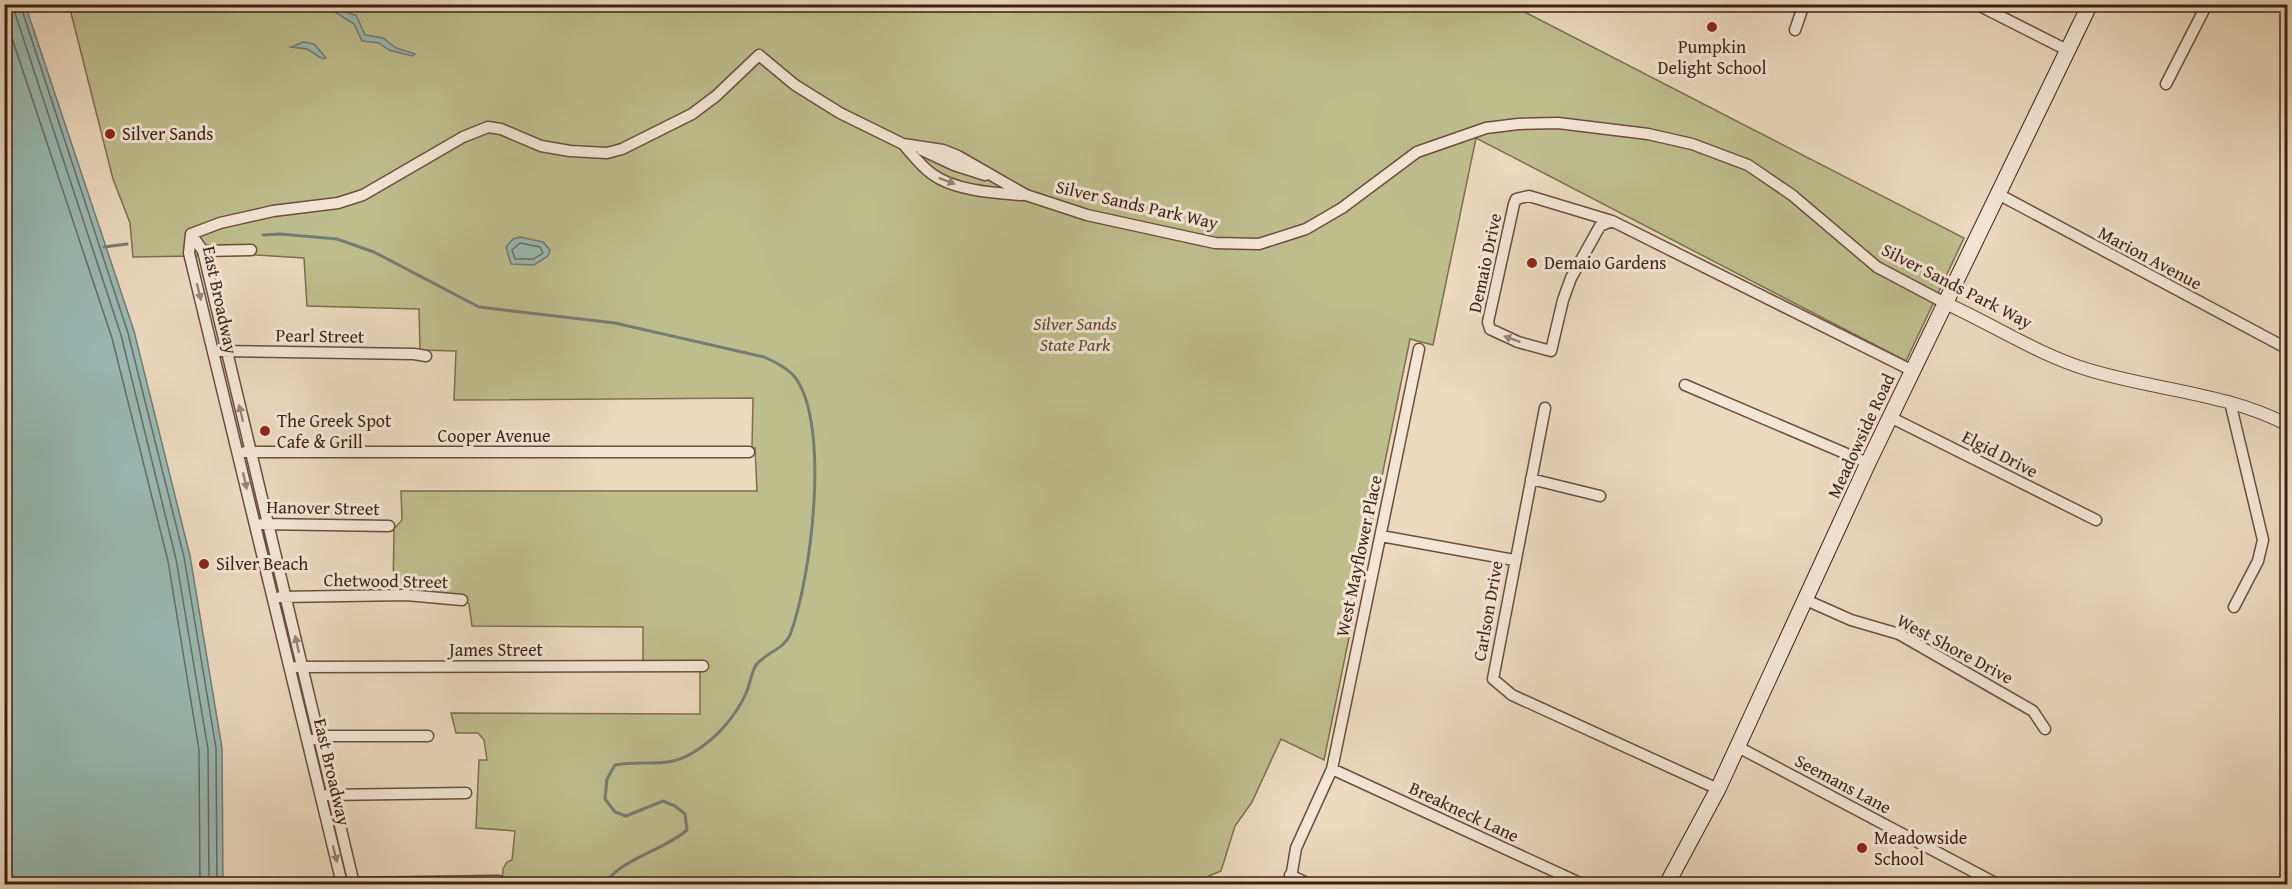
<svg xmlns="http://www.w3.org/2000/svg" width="2292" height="889" font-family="'Gentium Book Plus',serif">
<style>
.green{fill:#bebe8d;stroke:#7f6e50;stroke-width:1.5}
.water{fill:#99bab4;stroke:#757c73;stroke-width:1.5}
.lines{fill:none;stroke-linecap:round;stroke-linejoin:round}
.shore{stroke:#6c6c63;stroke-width:1.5}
.stream{stroke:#757c73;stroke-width:3}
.minor-casing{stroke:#6b4e3d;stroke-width:13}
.tertiary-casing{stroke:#6b4e3d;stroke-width:14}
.secondary-casing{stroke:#401f12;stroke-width:17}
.minor{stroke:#f3e6d5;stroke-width:10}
.tertiary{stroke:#f3e6d5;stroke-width:12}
.secondary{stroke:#f3e6d5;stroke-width:15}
.oneway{fill:#9a8274}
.poi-dot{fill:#8f2418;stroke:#f3e6d5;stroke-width:2}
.labels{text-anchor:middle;stroke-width:6;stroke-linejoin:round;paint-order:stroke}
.poi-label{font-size:18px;fill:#401f12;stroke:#f3e6d5;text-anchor:start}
.street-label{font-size:18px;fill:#401f12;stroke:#f3e6d5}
.park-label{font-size:18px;font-style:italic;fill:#604731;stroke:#f3e6d5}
</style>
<rect width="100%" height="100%" fill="#ecd9be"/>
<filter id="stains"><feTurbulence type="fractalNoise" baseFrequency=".00333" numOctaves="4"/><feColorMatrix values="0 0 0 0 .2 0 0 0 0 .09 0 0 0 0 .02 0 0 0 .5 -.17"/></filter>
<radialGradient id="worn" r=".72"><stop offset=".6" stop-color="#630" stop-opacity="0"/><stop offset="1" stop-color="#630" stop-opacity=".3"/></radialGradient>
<path class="green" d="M69,5H1511L1964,238L1906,361L1476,138L1433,345L1410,339L1324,760L1281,739L1252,802L1235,826L1221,871L1209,876L1202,884H502L503,869L507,862L512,860L515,831L476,828L479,760H487L484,740L478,733H456L451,713L700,714V663L643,662V627L472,626L469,604L459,595L393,591L394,529L402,520L401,491H757L755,448H752L753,398L454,400L456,351L420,350L419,309L307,306L304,258L256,255L133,257L130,223L113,179Z"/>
<path class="water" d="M25,4L134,331L190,556L222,748L223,884H5L4,5Z
M324,5C336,4 343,14 356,15L365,35L383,38L396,48L415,54L412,56L389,50L379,43L362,41L354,24Z
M303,42L314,44L326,58L323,59L307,49L291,47Z
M520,237L543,242L550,250L548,256L534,265L511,264L506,247L513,239Z"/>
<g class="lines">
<path class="shore" d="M12,4L121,335L176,559L208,749L209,884
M20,4L128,333L184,557L216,748L217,884
M4,14L112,338L168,561L199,750L200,884
M520,243L540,247L543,253L534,259H515L512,250Z"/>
<path class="stream" d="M263,235L280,234L337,239L374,252L479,307L615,323L764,357C775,362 790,369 797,380C830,431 811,579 790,635C784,649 765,653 756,665C752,671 750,683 747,691C737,715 717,738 694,752C666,770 645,759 615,765L607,779L605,799L615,812L626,816L663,801L675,806L685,814L687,830C663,851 624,857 604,884
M104,247L127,244"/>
<defs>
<path id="minor" d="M1976,4L2067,50
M1795,30L1804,4
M2166,84L2207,4
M903,144C912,154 921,166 932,174C955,191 995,193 1022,195
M922,150L954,165L985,175
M1998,194L2288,349
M1612,221L1600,226L1571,278L1563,300L1551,351L1518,342L1490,329L1488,322L1514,204L1516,199L1529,196L1612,221L1913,371
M191,234L220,223L273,211L338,203L363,195L463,137L488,127L501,129L541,146L570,151L607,153L622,149L692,114L716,96L759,55L795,85L840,113L903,144L943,150L958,156L1026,195L1087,215L1215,243L1259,244L1306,229L1342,208L1417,152L1486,128L1518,124L1558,123L1648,134L1692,144L1748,165L1792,195L1877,267L1945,303
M191,234L203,251L354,884
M191,234L189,253L342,884
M203,251L251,250
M220,351L414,354L426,356
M1685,385L1868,463
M2230,402L2263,540L2258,561L2234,607
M1545,408L1493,679L1512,695L1718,789
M1890,417L2096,520
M245,452H749
M1531,479L1600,496
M262,524L389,526
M1381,536L1514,560
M280,597L406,595L462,600
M1806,600L1851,620L1899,634L2033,711L2045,729
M296,667L703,666
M311,740L327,736H428
M1738,747L1997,884
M1332,769L1582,884
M327,795L466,793
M1290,875L1309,884
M348,883L499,881
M1290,884L1296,848L1332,769L1419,349"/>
<path id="tertiary" d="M1945,303C1992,324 2037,354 2086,369C2152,390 2225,392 2288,425"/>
<path id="secondary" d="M1667,884L1718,789L1868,463L2090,4"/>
</defs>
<use href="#minor" class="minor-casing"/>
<use href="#tertiary" class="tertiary-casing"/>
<use href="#secondary" class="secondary-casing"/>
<use href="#minor" class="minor"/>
<use href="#tertiary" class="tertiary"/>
<use href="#secondary" class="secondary"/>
</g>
<defs><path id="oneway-solid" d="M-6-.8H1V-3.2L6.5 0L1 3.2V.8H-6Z" transform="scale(1.5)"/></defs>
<g class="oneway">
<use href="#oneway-solid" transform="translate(947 181) rotate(21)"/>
<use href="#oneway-solid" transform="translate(199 292) rotate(76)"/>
<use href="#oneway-solid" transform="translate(1512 339) rotate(-160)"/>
<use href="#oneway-solid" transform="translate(241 413) rotate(-103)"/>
<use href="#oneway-solid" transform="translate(245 481) rotate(77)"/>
<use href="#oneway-solid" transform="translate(297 644) rotate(-103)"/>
<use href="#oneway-solid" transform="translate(335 854) rotate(76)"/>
</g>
<g class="poi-dot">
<circle cx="1712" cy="27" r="6"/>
<circle cx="110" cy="134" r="6"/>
<circle cx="1532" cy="263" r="6"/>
<circle cx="265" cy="431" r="6"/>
<circle cx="204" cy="564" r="6"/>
<circle cx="1862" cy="848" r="6"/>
</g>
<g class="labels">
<g class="poi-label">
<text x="1712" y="53" text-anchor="middle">Pumpkin<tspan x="1712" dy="21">Delight School</tspan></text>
<text x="122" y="140">Silver Sands</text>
<text x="1544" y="269">Demaio Gardens</text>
<text x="277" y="427">The Greek Spot<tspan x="277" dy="21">Cafe &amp; Grill</tspan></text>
<text x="216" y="570">Silver Beach</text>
<text x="1874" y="844">Meadowside<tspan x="1874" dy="21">School</tspan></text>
</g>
<g class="street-label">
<text transform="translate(1137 205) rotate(13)" y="6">Silver Sands Park Way</text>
<text transform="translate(2150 258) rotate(28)" y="6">Marion Avenue</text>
<text transform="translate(1485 263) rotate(-78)" y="6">Demaio Drive</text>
<text transform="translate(1957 286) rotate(27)" y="6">Silver Sands Park Way</text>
<text transform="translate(220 300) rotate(78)" y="6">East Broadway</text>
<text transform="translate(320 336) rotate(1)" y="6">Pearl Street</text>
<text x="494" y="442">Cooper Avenue</text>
<text transform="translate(1861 436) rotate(-65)" y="6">Meadowside Road</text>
<text transform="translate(2000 454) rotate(27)" y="6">Elgid Drive</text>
<text transform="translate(323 508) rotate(1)" y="6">Hanover Street</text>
<text transform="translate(1359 556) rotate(-78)" y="6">West Mayflower Place</text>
<text transform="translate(386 581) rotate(1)" y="6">Chetwood Street</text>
<text transform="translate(1488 611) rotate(-80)" y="6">Carlson Drive</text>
<text transform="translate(1955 649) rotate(28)" y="6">West Shore Drive</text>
<text x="496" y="656">James Street</text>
<text transform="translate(332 772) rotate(77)" y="6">East Broadway</text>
<text transform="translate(1843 784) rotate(28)" y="6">Seemans Lane</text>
<text transform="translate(1464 812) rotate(25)" y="6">Breakneck Lane</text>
</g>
<g class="park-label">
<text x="1075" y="330">Silver Sands<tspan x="1075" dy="21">State Park</tspan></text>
</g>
</g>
<rect width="2292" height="889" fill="none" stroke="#ecd9be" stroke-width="24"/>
<rect x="6" y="6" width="2280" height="877" fill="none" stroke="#401f12" stroke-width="3"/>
<rect x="12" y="12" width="2268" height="865" fill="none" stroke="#401f12" stroke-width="1.5"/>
<rect width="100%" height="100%" filter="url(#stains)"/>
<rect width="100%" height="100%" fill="url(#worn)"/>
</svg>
